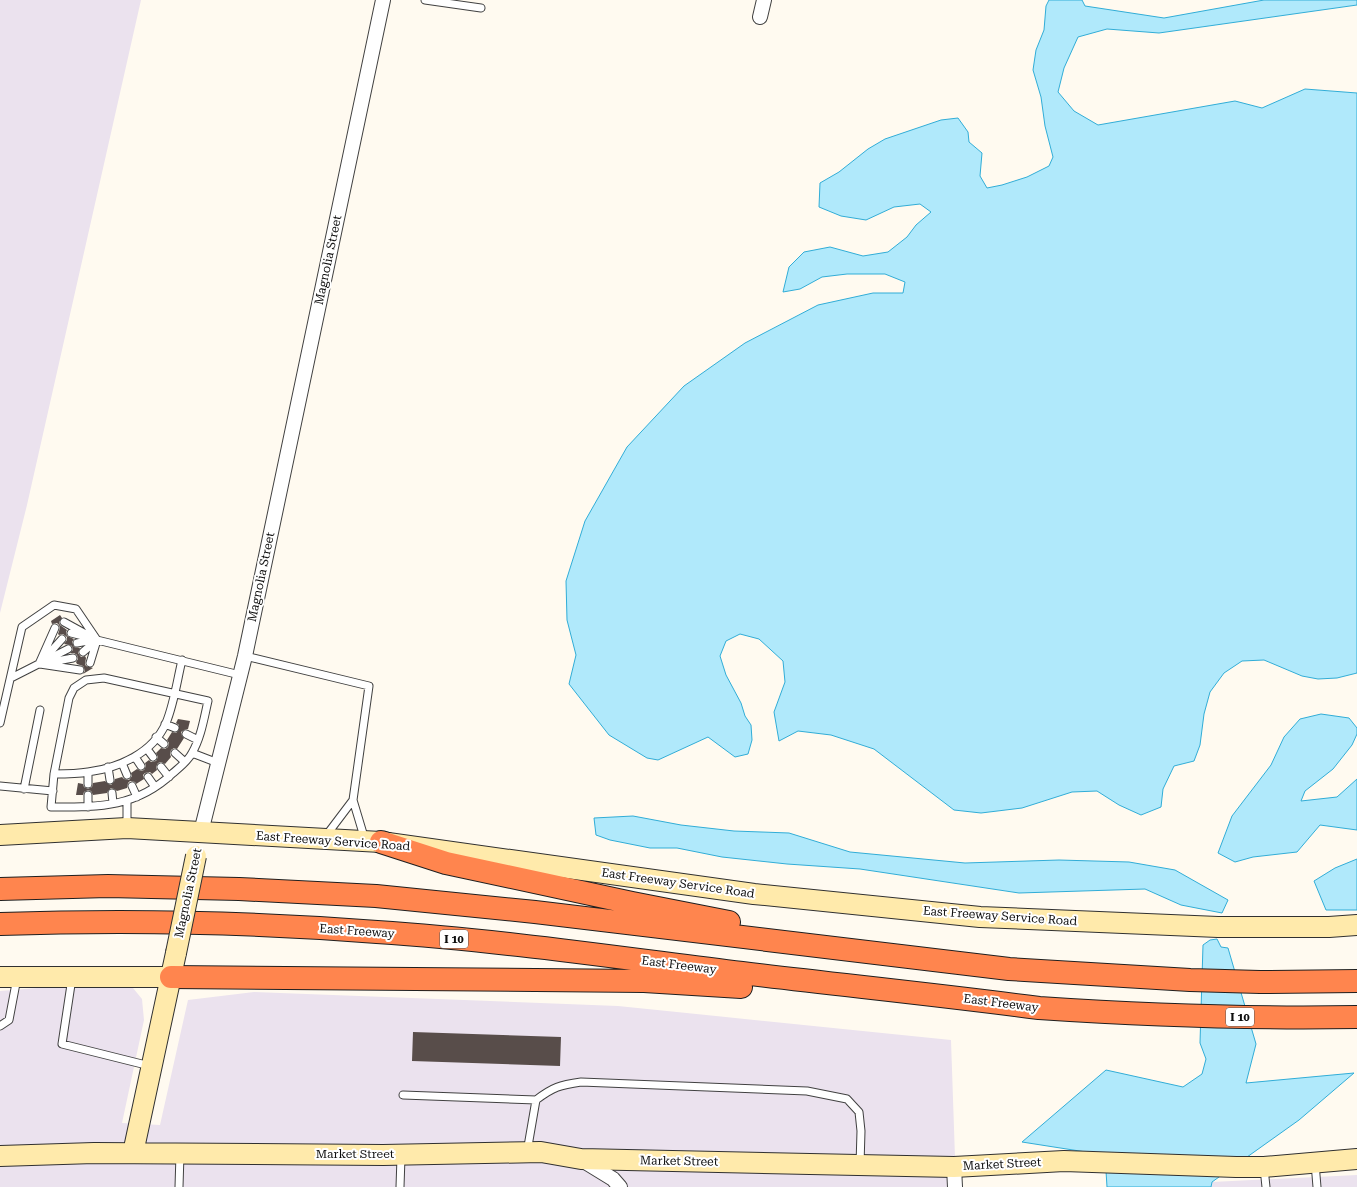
<svg xmlns="http://www.w3.org/2000/svg" width="1357" height="1187" font-family="'Roboto Serif',serif">
<style>
.industrial{fill:#ebe2ee}
.water{fill:#b0e9fb;stroke:#31add7}
.building{fill:#584d4a}
.lines{fill:none;stroke-linecap:round;stroke-linejoin:round}
.lane-casing{stroke:#414141;stroke-width:9}
.street-casing{stroke:#414141;stroke-width:16}
.secondary-casing{stroke:#303030;stroke-width:22}
.highway-casing{stroke:#1f1f1f;stroke-width:24}
.lane{stroke:#fff;stroke-width:7}
.street{stroke:#fff;stroke-width:14}
.secondary{stroke:#ffeaab;stroke-width:20}
.highway{stroke:#ff854e;stroke-width:22}
.secondary-bridge-casing{stroke:#303030;stroke-width:22;stroke-linecap:butt}
.secondary-bridge{stroke:#ffeaab;stroke-width:20}
.labels{text-anchor:middle;stroke-width:4;stroke-linejoin:round;paint-order:stroke}
.shield{fill:#fff;stroke:#565656;stroke-width:1}
.shield-label{font-size:11px;font-weight:bold;fill:#0e0e0e}
.street-label{font-size:12px;fill:#0e0e0e;stroke:#fff}
</style>
<rect width="100%" height="100%" fill="#fffaf0"/>
<path class="industrial" d="M0,0H141L27,505L0,613Z
M37,988H133L142,999L144,1020L122,1123L160,1125L188,1000L254,992L618,1006L951,1040L956,1187H0V991Z
M1357,1175V1187H1211L1212,1182Z"/>
<path class="water" d="M1049,0H1082L1085,6L1164,18L1264,0H1357V5L1159,33L1107,29L1078,37L1064,68L1058,92L1074,111L1098,125L1235,101L1262,108L1305,89L1357,93V673L1337,678L1318,679L1302,676L1264,660L1242,661L1224,673L1210,692L1204,714L1200,745L1194,761L1174,766L1163,789L1161,807L1141,815L1119,805L1097,791L1072,792L1022,808L981,813L954,810L874,749L831,735L798,731L779,741L774,712L785,682L783,661L759,639L740,634L726,641L720,656L726,675L741,703L745,716L751,725L752,740L748,754L735,757L708,737L658,760L647,758L609,735L569,684L576,655L567,620L566,581L585,521L627,447L684,386L745,343L818,305L873,293H903L905,282L885,274H847L822,277L800,289L783,292L789,267L804,252L830,247L863,256L888,252L907,237L916,225L931,212L920,204L894,207L866,220L841,216L819,207L820,183L839,172L868,149L885,139L941,120L958,118L968,132L969,142L982,153L980,176L987,188L1002,185L1027,177L1049,166L1053,157L1045,126L1041,97L1033,70L1036,50L1044,30L1046,6Z
M1321,714L1349,718L1357,728V734L1352,745L1333,769L1305,791L1301,801L1337,797L1357,779V830L1320,825L1297,852L1253,857L1235,862L1218,853L1232,816L1271,765L1284,737L1300,719Z
M633,816L681,825L734,831L789,833L850,852L965,863L1059,860L1129,862L1175,870L1228,900L1222,913L1181,905L1145,889L1019,893L860,869L787,864L722,857L677,848H650L610,840L596,835L594,818Z
M1357,859V910H1326L1314,881L1335,868Z
M1217,939L1221,947L1228,948L1256,1044L1246,1083L1354,1073L1299,1120L1212,1182L1211,1187H1107L1105,1155L1022,1142L1106,1070L1183,1087L1202,1074L1206,1059L1200,1043L1203,945L1210,940Z"/>
<path class="building" d="M60,615L62,618L59,622L60,625L67,630L66,632L67,636L74,639L72,642L74,647L80,648L78,653L81,657L85,656L86,658L85,664L86,666L93,668L83,674L85,671L84,668L83,666L77,664L76,662L78,659L77,655L74,653H70L73,650L72,646L70,645L64,644L67,640V637L63,634L59,635L58,634L60,628L59,625L57,623L52,624L51,621Z
M178,719L190,721L188,729L184,730L181,732L182,736L184,738L177,749L174,748L171,750L170,754L171,757L165,764L161,762L158,763L156,767L157,770L152,774L150,772L145,773L143,775L144,779L136,784L135,782L130,781L128,783L127,788L117,791L114,789L111,788L108,791L107,793L93,795L91,791L88,790L84,792L83,795H76L78,783L83,784L84,787L88,789L92,787L93,783L105,781L108,784L111,785L114,782L115,779L122,777L124,779L129,780L132,776L131,773L137,769L141,771L144,770L146,766L145,763L149,760L151,762L156,761L158,757L156,753L161,748L165,749L168,747L169,743L167,740L172,732L176,733L179,730V725L176,723Z
M413,1032L561,1037L560,1066L412,1061Z"/>
<g class="lines">
<defs>
<path id="lane" d="M425,0L481,8
M64,622L95,639
M71,633L87,637
M77,643L93,640
M83,652L97,640
M245,656L369,686L353,800L325,837
M44,659L62,639
M46,663L73,658
M90,663L97,640
M39,664L55,628
M40,664L80,670
M11,678L68,649
M0,723L22,627L54,605L76,609L97,640L240,675
M165,724L175,728
M186,734L198,740
M156,737L164,744
M147,749L153,757
M175,753L185,762
M192,753L218,763
M135,757L141,766
M122,763L127,775
M108,767L110,780
M161,767L169,777
M88,772V784
M54,774L69,698L74,688L86,680L104,678L208,701C204,718 201,738 192,753C188,761 180,767 173,773C136,808 98,807 51,807L54,774C65,774 77,774 88,772C119,768 153,753 166,723C174,704 177,681 182,660
M148,777L155,787
M0,786L53,791
M132,786L137,797
M24,789L40,710
M112,793L113,803
M353,800L365,840
M127,801V827
M88,807V795
M72,978L62,1044L150,1066
M0,1026L9,1020L17,978
M403,1095L536,1100
M527,1152L536,1100C553,1087 560,1085 581,1082L807,1091L847,1099L859,1112L861,1131L860,1165
M1315,1163L1317,1187
M1264,1168L1266,1187
M179,1187L180,1154
M400,1187L401,1157"/>
<path id="street" d="M760,17L764,0
M201,832L245,656L383,0
M582,1160L613,1179L620,1187
M954,1167L955,1187"/>
<path id="secondary" d="M0,835L127,828L381,842L754,894L980,917L1218,927H1329L1357,925
M0,977H171
M133,1153L176,953
M0,1156L94,1153L383,1155L541,1152L581,1159L954,1167L1064,1161L1236,1167H1264L1357,1159"/>
<path id="highway" d="M381,842L446,863L632,903L729,922
M0,889L108,886L239,889L376,896L535,912L1009,969L1190,980L1260,982L1357,981
M0,924C126,920 252,922 377,932C499,940 621,958 742,973C841,985 940,995 1039,1008C1145,1015 1251,1019 1357,1017
M171,977L644,981L741,987"/>
</defs>
<use href="#lane" class="lane-casing"/>
<use href="#street" class="street-casing"/>
<use href="#secondary" class="secondary-casing"/>
<use href="#highway" class="highway-casing"/>
<use href="#lane" class="lane"/>
<use href="#street" class="street"/>
<use href="#secondary" class="secondary"/>
<use href="#highway" class="highway"/>
<defs>
<path id="secondary-bridge" d="M176,953L196,856"/>
</defs>
<use href="#secondary-bridge" class="secondary-bridge-casing"/>
<use href="#secondary-bridge" class="secondary-bridge"/>
</g>
<g class="labels">
<g class="shield">
<rect x="440" y="930" width="28" height="18" rx="3"/>
<rect x="1226" y="1008" width="28" height="18" rx="3"/>
</g>
<g class="shield-label">
<text x="454" y="943">I 10</text>
<text x="1240" y="1021">I 10</text>
</g>
<g class="street-label">
<text transform="translate(328 260) rotate(-78)" y="4">Magnolia Street</text>
<text transform="translate(261 577) rotate(-78)" y="4">Magnolia Street</text>
<text transform="translate(333 841) rotate(4)" y="4">East Freeway Service Road</text>
<text transform="translate(678 883) rotate(8)" y="4">East Freeway Service Road</text>
<text transform="translate(188 893) rotate(-78)" y="4">Magnolia Street</text>
<text transform="translate(1000 916) rotate(4)" y="4">East Freeway Service Road</text>
<text transform="translate(357 931) rotate(4)" y="4">East Freeway</text>
<text transform="translate(679 965) rotate(7)" y="4">East Freeway</text>
<text transform="translate(1001 1003) rotate(7)" y="4">East Freeway</text>
<text x="355" y="1158">Market Street</text>
<text transform="translate(679 1161) rotate(1)" y="4">Market Street</text>
<text transform="translate(1002 1164) rotate(-3)" y="4">Market Street</text>
</g>
</g>
</svg>
